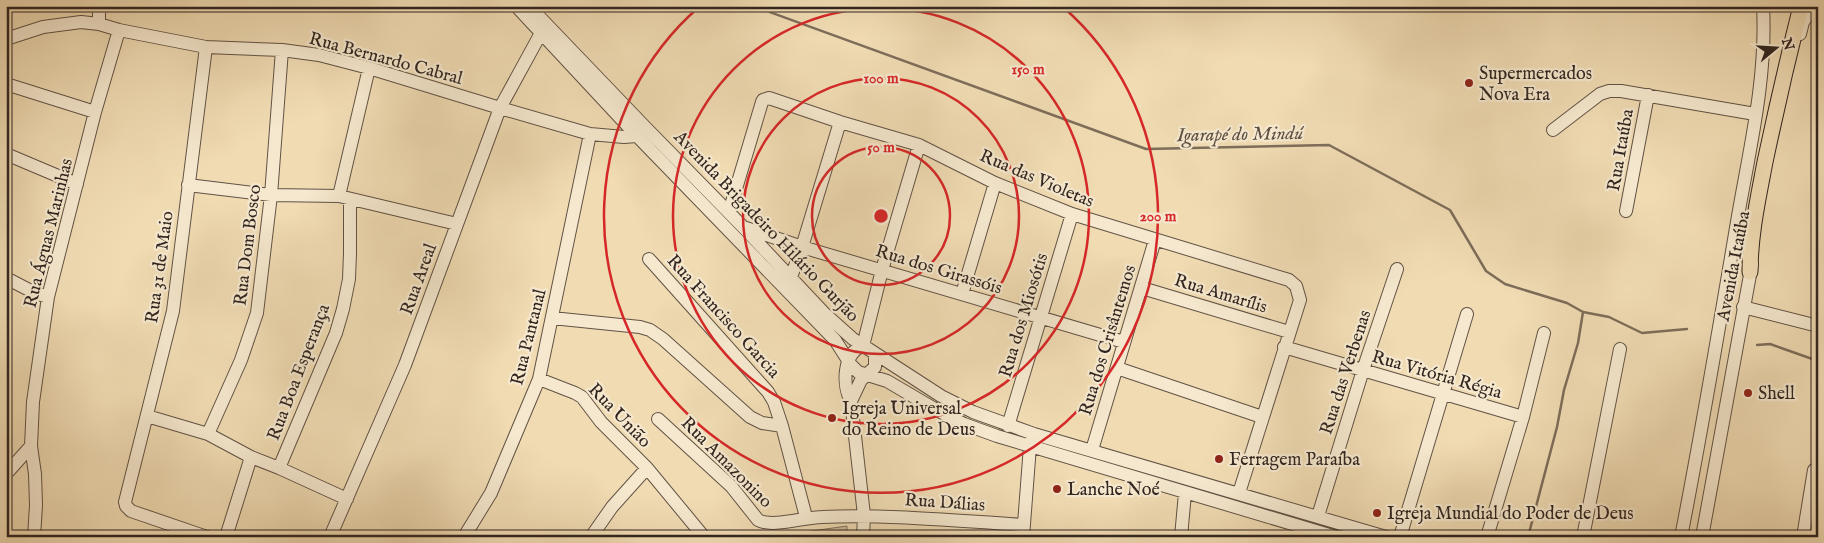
<svg xmlns="http://www.w3.org/2000/svg" width="1824" height="543" font-family="'IM FELL English',serif">
<style>
.green{fill:#d0bc9a;stroke:#80705d}
.lines{fill:none;stroke-linecap:round;stroke-linejoin:round}
.stream{stroke:#7d6d5a;stroke-width:2.5}
.minor-casing{stroke:#615245;stroke-width:14}
.major-casing{stroke:#312520;stroke-width:17}
.minor{stroke:#f5e8ce;stroke-width:12}
.major{stroke:#f0dbb3;stroke-width:15}
.ring{fill:none;stroke:#d62828;stroke-width:2.5}
.poi-dot{fill:#8f2418;stroke:#f5e8ce;stroke-width:2}
.labels{text-anchor:middle;stroke-width:4.5;stroke-linejoin:round;paint-order:stroke}
.street-label{font-size:18px;fill:#312520;stroke:#f5e8ce}
.poi-label{font-size:18px;fill:#312520;stroke:#f5e8ce;text-anchor:start}
.water-label{font-size:19px;font-style:italic;fill:#5d4f42;stroke:#f5e8ce}
.centre{fill:#d62828;stroke:#f5e8ce;stroke-width:2.5}
.ring-label{font-size:15px;text-anchor:middle;font-weight:bold;fill:#d62828;stroke:#f5e8ce;stroke-width:4.5;stroke-linejoin:round;paint-order:stroke}
</style>
<rect width="100%" height="100%" fill="#f0dbb3"/>
<filter id="stains"><feTurbulence type="fractalNoise" baseFrequency=".004" numOctaves="4"/><feColorMatrix values="0 0 0 0 .2 0 0 0 0 .09 0 0 0 0 .02 0 0 0 .5 -.17"/></filter>
<radialGradient id="worn" r=".72"><stop offset=".6" stop-color="#630" stop-opacity="0"/><stop offset="1" stop-color="#630" stop-opacity=".3"/></radialGradient>
<path class="green" d="M847,526V537H775L776,536Z"/>
<g class="lines">
<path class="stream" d="M753,6L1146,149L1329,145L1450,210L1486,271L1505,284L1567,303L1583,312L1609,317L1642,333L1687,329
M1757,345L1770,344L1818,361
M1528,537L1557,427L1564,390L1578,343L1583,312"/>
<defs>
<path id="minor" d="M516,6L637,136L835,340L851,365L858,372L887,381L933,408L964,424L997,436L1336,537
M529,6L646,128L744,228L825,314L853,339L941,396L973,412L1034,434L1386,537
M99,24V6
M1800,34L1803,22L1814,6
M6,39L43,27L81,22L99,24L119,30L206,47L282,50L319,55L369,68L500,108L590,134L624,137L637,136
M206,47L173,311L125,502L126,506L131,511L207,537
M6,84L95,112
M1553,130L1600,94L1609,91H1621L1755,114
M6,154L77,184
M188,185L271,195L339,196L457,224
M339,196L369,68
M1626,211L1648,95
M729,212L762,102L763,100L769,98L840,122L919,145L995,183L1072,214L1289,280L1296,286L1300,300L1239,493
M746,228L802,247L1124,342
M649,259L768,392L774,402L782,426L806,517
M791,277L802,247L840,122
M6,278L35,293L48,297
M1142,288L1289,332
M962,294L995,183
M1743,307L1818,326
M552,318L640,327L650,330L663,339L750,417L762,423L782,426
M1284,347L1523,417
M1117,368L1262,417
M539,379L575,393L582,397L601,422L647,468L704,537
M851,401L861,380L875,367V354
M147,416L208,434L251,457L279,468L347,499
M658,419L731,486L758,520C772,528 805,517 822,517C889,514 956,521 1024,525
M1008,426L1072,214
M208,434L241,360L257,313L271,195L282,50
M1092,450L1155,240
M279,468L336,333L343,309L349,279L350,253V199
M6,474L31,446
M1318,516L1363,370L1397,269
M34,537L36,505L35,474L31,446L33,402L48,297L95,112L119,30
M226,537L251,457
M330,537L405,365L500,108L541,33
M464,537L491,493L539,379L590,134
M591,537L612,507L647,468
M863,537L864,515L851,401C842,385 843,352 863,346L882,270L919,145
M1023,537L1030,446L1032,439
M1181,537L1185,493
M1400,537L1467,314
M1487,537L1523,417L1544,333
M1583,537L1620,349
M1681,537C1702,430 1720,323 1738,216C1750,147 1767,77 1763,6
M1702,537L1752,264
M1803,537L1814,470"/>
<path id="major" d="M1750,272C1750,235 1758,199 1765,162C1776,110 1788,58 1801,6"/>
</defs>
<use href="#minor" class="minor-casing"/>
<use href="#major" class="major-casing"/>
<use href="#minor" class="minor"/>
<use href="#major" class="major"/>
</g>
<g class="ring">
<circle cx="881" cy="216" r="69"/>
<circle cx="881" cy="216" r="138"/>
<circle cx="881" cy="216" r="208"/>
<path d="M1063 7A277 277 0 1 1 699 7"/>
</g>
<g class="poi-dot">
<circle cx="1469" cy="83" r="5"/>
<circle cx="1748" cy="393" r="5"/>
<circle cx="832" cy="418" r="5"/>
<circle cx="1219" cy="459" r="5"/>
<circle cx="1057" cy="489" r="5"/>
<circle cx="1377" cy="513" r="5"/>
</g>
<g class="labels">
<g class="street-label">
<text transform="translate(386 58) rotate(15)" y="6">Rua Bernardo Cabral</text>
<text transform="translate(1620 150) rotate(-80)" y="6">Rua Itaúba</text>
<text transform="translate(1037 178) rotate(23)" y="6">Rua das Violetas</text>
<text transform="translate(767 226) rotate(46)" y="6">Avenida Brigadeiro Hilário Gurjão</text>
<text transform="translate(48 233) rotate(-76)" y="6">Rua Águas Marinhas</text>
<text transform="translate(247 245) rotate(-83)" y="6">Rua Dom Bosco</text>
<text transform="translate(1733 266) rotate(-79)" y="6">Avenida Itaúba</text>
<text transform="translate(159 267) rotate(-82)" y="6">Rua 31 de Maio</text>
<text transform="translate(939 269) rotate(17)" y="6">Rua dos Girassóis</text>
<text transform="translate(418 279) rotate(-70)" y="6">Rua Areal</text>
<text transform="translate(1221 293) rotate(17)" y="6">Rua Amarílis</text>
<text transform="translate(1023 315) rotate(-73)" y="6">Rua dos Miosótis</text>
<text transform="translate(724 316) rotate(48)" y="6">Rua Francisco Garcia</text>
<text transform="translate(528 337) rotate(-76)" y="6">Rua Pantanal</text>
<text transform="translate(1107 340) rotate(-73)" y="6">Rua dos Crisântemos</text>
<text transform="translate(298 372) rotate(-69)" y="6">Rua Boa Esperança</text>
<text transform="translate(1345 372) rotate(-72)" y="6">Rua das Verbenas</text>
<text transform="translate(1437 374) rotate(16)" y="6">Rua Vitória Régia</text>
<text transform="translate(620 415) rotate(46)" y="6">Rua União</text>
<text transform="translate(727 462) rotate(45)" y="6">Rua Amazonino</text>
<text transform="translate(945 502) rotate(4)" y="6">Rua Dálias</text>
</g>
<g class="poi-label">
<text x="1479" y="79">Supermercados<tspan x="1479" dy="21">Nova Era</tspan></text>
<text x="1758" y="399">Shell</text>
<text x="842" y="414">Igreja Universal<tspan x="842" dy="21">do Reino de Deus</tspan></text>
<text x="1229" y="465">Ferragem Paraíba</text>
<text x="1067" y="495">Lanche Noé</text>
<text x="1387" y="519">Igreja Mundial do Poder de Deus</text>
</g>
<g class="water-label">
<text transform="translate(1240 133) rotate(-1)" y="7">Igarapé do Mindú</text>
</g>
</g>
<circle cx="881" cy="216" r="8" class="centre"/>
<g class="ring-label">
<text x="1028" y="74">150 m</text>
<text x="881" y="83">100 m</text>
<text x="881" y="152">50 m</text>
<text x="1158" y="221">200 m</text>
</g>
<rect width="1824" height="543" fill="none" stroke="#f0dbb3" stroke-width="25"/>
<rect x="8" y="8" width="1809" height="528" fill="none" stroke="#312520" stroke-width="2.5"/>
<rect x="12" y="12" width="1799" height="518" fill="none" stroke="#312520"/>
<g transform="translate(1776 48) rotate(72)" stroke="#f5e8ce" stroke-width="4" paint-order="stroke">
<path d="M0-4L9 19L0 12L-9 19Z" fill="#312520"/>
<text y="-8" font-size="14" font-weight="bold" text-anchor="middle" fill="#312520">N</text>
</g>
<rect width="100%" height="100%" filter="url(#stains)"/>
<rect width="100%" height="100%" fill="url(#worn)"/>
</svg>
